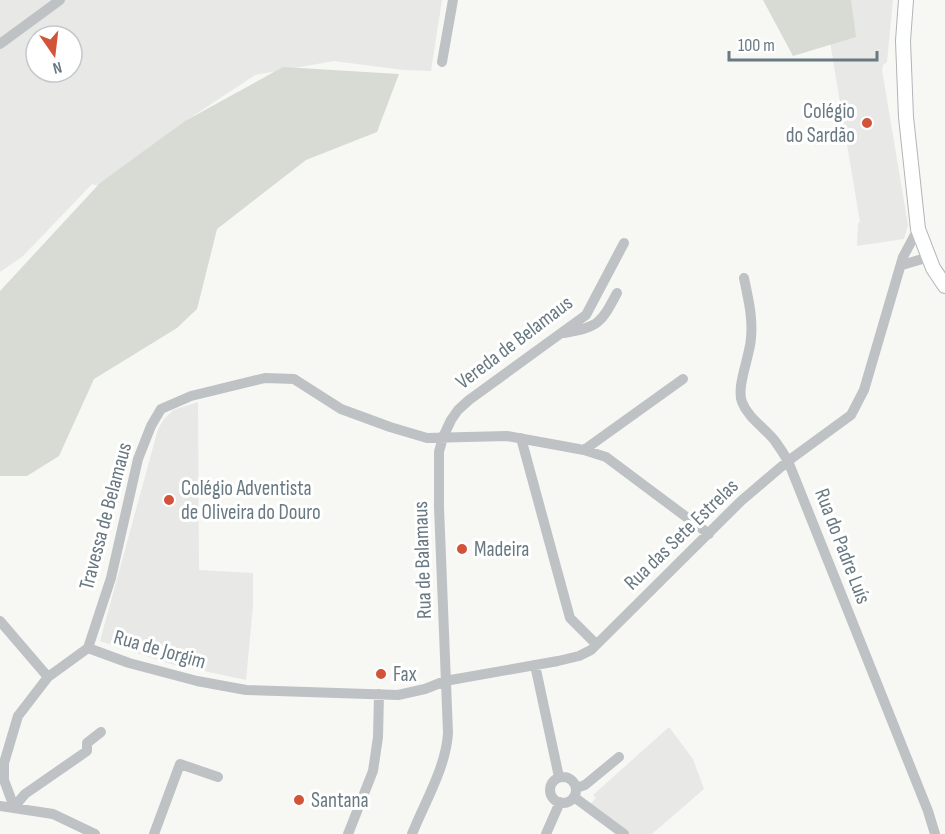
<svg xmlns="http://www.w3.org/2000/svg" width="945" height="834" font-family="'Sofia Sans Condensed',sans-serif">
<style>
.built{fill:#e8e8e7;fill-rule:evenodd}
.green{fill:#d7dbd4}
.lines{fill:none;stroke-linecap:round;stroke-linejoin:round}
.major-casing{stroke:#b0b5b8;stroke-width:16}
.minor{stroke:#bec2c5;stroke-width:10}
.major{stroke:#fff;stroke-width:14}
.poi-dot{fill:#d25339;stroke:#fff;stroke-width:2}
.labels{text-anchor:middle;stroke-width:6;stroke-linejoin:round;paint-order:stroke}
.poi-label{font-size:21px;fill:#697982;stroke:#fff;text-anchor:start}
.street-label{font-size:21px;fill:#697982;stroke:#fff}
</style>
<rect width="100%" height="100%" fill="#f7f7f4"/>
<path class="built" d="M0,0H442L431,71L403,70L334,61L255,75L175,128L158,189L138,198L92,184L23,256L0,272ZM36,36H72V72H36Z
M823,0H893L887,62L883,65L882,70L908,225L904,239L857,246L858,223L860,222Z
M198,402L199,570L253,573V606L246,680L171,664L100,641L158,429L164,419L173,410Z
M669,727L693,759L704,789L652,834H629L589,805L596,798L593,795Z"/>
<path class="green" d="M763,0H851L856,37L793,56Z
M283,67L399,74L377,132L306,160L217,229L197,309L177,328L94,379L59,456L27,476H0V291L100,183L185,121Z"/>
<g class="lines">
<defs>
<path id="major" d="M906,0L903,41L906,117L918,229L933,268L945,286"/>
</defs>
<use href="#major" class="major-casing"/>
<path class="minor" d="M0,44L60,0
M442,62L453,0
M902,265L929,257
M744,278C748,298 753,317 751,338C750,356 736,387 742,402C748,418 765,428 775,441C780,448 784,454 788,461L928,811L935,834
M564,333C599,327 601,323 617,293
M521,438L570,618L596,644
M584,450L683,379
M0,621L48,677
M88,648L111,578L138,459L151,426L161,409L191,396L265,378L294,379L341,409L390,427L427,438L507,436L584,450L606,457L709,534
M535,665L559,777
M550 790a13 13 0 1 1 26 0a13 13 0 1 1-26 0Z
M576,788L585,785L619,757
M574,797L624,834
M0,806L53,814L95,834
M14,807L4,780V763L18,716L48,677L88,648L129,663L197,681L246,690L398,695L425,689L445,681L558,661L579,656L591,650L741,501L788,461L851,415L864,390L903,257L918,229
M14,807L25,794L87,751V743L101,732
M154,834L180,764L218,777
M348,834L373,771L378,737L379,694
M412,834C425,802 446,767 448,733L439,507V452L443,437L451,420L458,410L469,400L586,315L624,243
M546,834L560,802"/>
<use href="#major" class="major"/>
</g>
<g class="poi-dot">
<circle cx="867" cy="123" r="6"/>
<circle cx="169" cy="500" r="6"/>
<circle cx="462" cy="549" r="6"/>
<circle cx="381" cy="674" r="6"/>
<circle cx="299" cy="800" r="6"/>
</g>
<g class="labels">
<g class="poi-label">
<text x="855" y="118" text-anchor="end">Colégio<tspan x="855" dy="24">do Sardão</tspan></text>
<text x="181" y="495">Colégio Adventista<tspan x="181" dy="24">de Oliveira do Douro</tspan></text>
<text x="474" y="556">Madeira</text>
<text x="393" y="681">Fax</text>
<text x="311" y="807">Santana</text>
</g>
<g class="street-label">
<text transform="translate(514 342) rotate(-37)" y="7">Vereda de Belamaus</text>
<text transform="translate(105 516) rotate(-75)" y="7">Travessa de Belamaus</text>
<text transform="translate(681 534) rotate(-44)" y="7">Rua das Sete Estrelas</text>
<text transform="translate(843 546) rotate(69)" y="7">Rua do Padre Luís</text>
<text transform="translate(422 560) rotate(-92)" y="7">Rua de Balamaus</text>
<text transform="translate(160 649) rotate(16)" y="7">Rua de Jorgim</text>
</g>
</g>
<g transform="translate(54 54) rotate(166)"><circle r="28" fill="#ffffff" stroke="#c3c9cd" stroke-width="1.5"/>
<path d="M0-4.5L10 22L0 15L-10 22Z" fill="#d25339"/>
<text y="-9" font-size="16" font-weight="bold" text-anchor="middle" fill="#697982">N</text>
</g>
<path d="M729 51v9h148v-9" fill="none" stroke="#697982" stroke-width="3"/>
<text x="738" y="51" font-size="18" fill="#697982" stroke="#ffffff" stroke-width="4.5" paint-order="stroke">100 m</text>
</svg>
